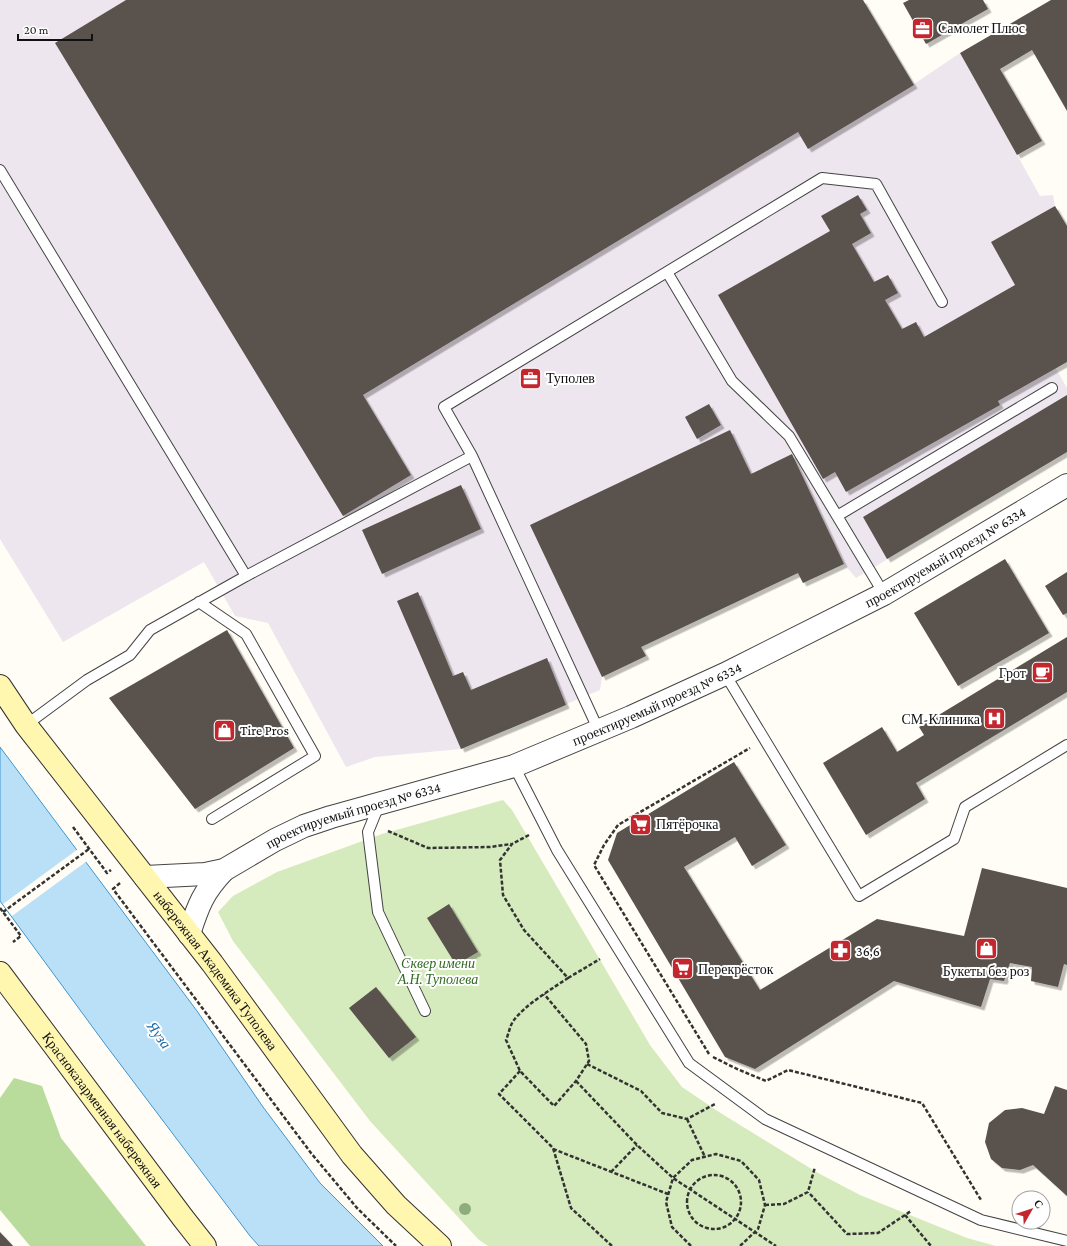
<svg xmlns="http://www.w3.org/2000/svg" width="1067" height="1246" font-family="'Crimson Pro',serif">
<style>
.industrial{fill:#eee6ef}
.green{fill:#d5ebbd}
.forest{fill:#b9dc9c}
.water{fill:#b9e0f7;stroke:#3f96cf}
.pier{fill:#fffdf5}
.building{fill:#5a524d;filter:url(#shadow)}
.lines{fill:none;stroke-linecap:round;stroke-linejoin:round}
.service-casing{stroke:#444;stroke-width:12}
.tertiary-casing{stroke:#444;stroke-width:24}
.secondary-casing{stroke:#333;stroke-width:24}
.path{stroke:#333;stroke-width:2.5;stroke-dasharray:4 2;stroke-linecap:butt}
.service{stroke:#fff;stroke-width:10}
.tertiary{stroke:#fff;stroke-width:22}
.secondary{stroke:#fff6b0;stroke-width:22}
.tree{fill:#8dad7f}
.labels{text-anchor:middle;stroke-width:4;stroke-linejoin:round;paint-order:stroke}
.poi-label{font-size:14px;fill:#111;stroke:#fff;text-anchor:start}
.street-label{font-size:14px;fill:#111;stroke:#fff}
.park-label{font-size:14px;font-style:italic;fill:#2f6b1f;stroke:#fff}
.water-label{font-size:15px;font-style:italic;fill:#1768a6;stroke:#fff}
</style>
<defs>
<filter id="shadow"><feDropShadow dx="3.5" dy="3.5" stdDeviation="0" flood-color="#0004"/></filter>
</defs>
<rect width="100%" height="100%" fill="#fffdf5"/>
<path class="industrial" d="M0,0H863L914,84L960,53L1040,196L1053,195L1055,206L991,242L1015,285L1036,334L1067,388V452L856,578L844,564L803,583L797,573L642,647L646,656L602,677L600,690L583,697L461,749L375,757L346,767L268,623L235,616L204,562L63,642L0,539Z"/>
<path class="green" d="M503,800L512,810L650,1045L682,1087L719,1112L818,1173L860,1195L967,1238L996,1246H488L479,1240L370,1121L233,941L218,912L233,896L277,872L382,834Z"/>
<path class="forest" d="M14,1078L42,1086L61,1138L146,1246H30L0,1210V1098Z"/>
<path class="water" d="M0,747L197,1011L263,1107L320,1183L383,1246H259L250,1236L105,1044L0,901Z"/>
<path class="pier" d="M78,849L87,861L12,916L3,904Z"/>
<path class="building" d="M126,0H863L914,85L808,149L798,132L363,395L411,475L343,516L55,43Z
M909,0H983L988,9L926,44L903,3Z
M1051,0H1067V111L1032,50L1000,69L1042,141L1017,155L960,53Z
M858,195L867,210L860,214L871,233L852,244L874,282L888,275L898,293L885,300L902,329L916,322L924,337L1015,285L991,242L1055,206L1067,226V362L998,401L1000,405L846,492L835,472L823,479L718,295L830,231L821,216Z
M1067,395V452L887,559L863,517Z
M709,404L721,425L697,439L685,417Z
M730,430L751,474L792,454L844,564L803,583L798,573L641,647L646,656L602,677L530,525Z
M461,485L481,529L382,574L362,530Z
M1005,559L1049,633L958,686L914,613Z
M1067,572V613L1063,615L1045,586Z
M418,592L453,676L463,672L471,690L547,658L566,705L461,749L397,601Z
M227,630L294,748L195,809L109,698Z
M1067,637V692L916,783L925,799L866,835L823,763L882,727L897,752L924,735L919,727Z
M734,762L786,845L752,866L735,837L684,867L760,990L877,919L964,936L982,868L1067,888V965L1064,964L1058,987L1031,981L1032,967L1010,963L1004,981L990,979L981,1007L894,981L755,1069L725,1057L608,860L617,833Z
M449,904L478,952L456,965L427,918Z
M376,987L416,1037L389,1058L349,1008Z
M1055,1086L1067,1090V1196L1033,1165L1020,1170L1002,1168L991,1159L985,1142L989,1123L1005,1110L1022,1108L1044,1114Z
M0,1232L13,1246H0Z"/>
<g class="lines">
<defs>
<path id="service" d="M0,170L246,576L150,630L130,655L87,680L26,725
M667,272L732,381L789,436L884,594
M837,516L1052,388
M246,576L472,456
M199,602L246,634L315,756L212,819
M725,674L859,896L954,839L965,807L1067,745
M599,731L472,456L444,407L822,178L876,184L942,302
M514,766L557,850L689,1063L765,1119L981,1220L1067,1241
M379,805L368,832L378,912L425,1011"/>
<g id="tertiary">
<path id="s1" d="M145,877L205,874L224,870L275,840L304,826L331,817L514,766L631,717L725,674L884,594L1067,485"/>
<path d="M189,934C198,906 203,892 224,870"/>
</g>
<g id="secondary">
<path id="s2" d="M0,686L26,725L212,963L352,1155L396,1205L440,1246"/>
<path id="s3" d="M0,973L183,1218L205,1246"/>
</g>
</defs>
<use href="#service" class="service-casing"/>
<use href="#tertiary" class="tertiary-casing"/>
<use href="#secondary" class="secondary-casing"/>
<path class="path" d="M73,827L107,873L111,870
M388,831L428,848L490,847L511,844
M529,835L512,844L500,860L503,895L524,930L568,978C553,988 525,1005 514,1020C510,1025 509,1033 506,1040L520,1071L554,1106L576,1081L589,1061L586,1044L544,994
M120,883L113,889L311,1153L357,1208L396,1246
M0,908L21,936L13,942
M3,912L89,849
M568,978L600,959
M709,1054L594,865L604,845L618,825L750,748
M713,1057L737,1069L766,1081L788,1070L922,1103L981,1200
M587,1064L641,1091L662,1113L687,1119L715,1104
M520,1071L499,1094L553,1148L571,1208L612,1246
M576,1081L637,1145L673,1178L776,1246
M687,1119L705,1157
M553,1149L668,1194
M611,1172L637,1145
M687 1202a27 27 0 1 1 54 0a27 27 0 1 1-54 0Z
M810,1194L847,1234L878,1233L911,1211
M765,1205L784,1204L808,1192L815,1167
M905,1215L931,1246
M691,1246L672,1227L666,1202L673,1178L692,1160L716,1154L741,1161L759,1180L765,1205L758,1229L740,1246"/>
<use href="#service" class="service"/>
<use href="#tertiary" class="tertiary"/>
<use href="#secondary" class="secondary"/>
</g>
<circle class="tree" cx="465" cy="1209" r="6"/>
<defs>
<symbol id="office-square" viewBox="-11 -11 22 22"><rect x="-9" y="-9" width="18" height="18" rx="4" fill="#c4262e" stroke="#fff"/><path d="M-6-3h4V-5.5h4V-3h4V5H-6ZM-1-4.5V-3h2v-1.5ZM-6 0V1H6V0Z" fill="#fff"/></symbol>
<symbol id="cafe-square" viewBox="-11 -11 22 22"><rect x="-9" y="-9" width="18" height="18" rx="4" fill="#c4262e" stroke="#fff"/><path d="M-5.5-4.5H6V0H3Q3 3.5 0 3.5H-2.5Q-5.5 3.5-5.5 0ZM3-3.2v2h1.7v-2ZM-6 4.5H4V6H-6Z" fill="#fff"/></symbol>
<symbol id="hospital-square" viewBox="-11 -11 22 22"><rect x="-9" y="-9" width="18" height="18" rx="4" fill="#c4262e" stroke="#fff"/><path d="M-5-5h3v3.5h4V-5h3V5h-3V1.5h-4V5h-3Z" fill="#fff"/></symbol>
<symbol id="shop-square" viewBox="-11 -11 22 22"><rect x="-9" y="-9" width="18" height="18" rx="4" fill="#c4262e" stroke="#fff"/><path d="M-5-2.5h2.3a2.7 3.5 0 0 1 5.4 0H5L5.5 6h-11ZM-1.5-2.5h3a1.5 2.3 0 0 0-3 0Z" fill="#fff"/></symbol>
<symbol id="supermarket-square" viewBox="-11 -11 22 22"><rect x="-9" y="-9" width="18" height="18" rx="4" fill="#c4262e" stroke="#fff"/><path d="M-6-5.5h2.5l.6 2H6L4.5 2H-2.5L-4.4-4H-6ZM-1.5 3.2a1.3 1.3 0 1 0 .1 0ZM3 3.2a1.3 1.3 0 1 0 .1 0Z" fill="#fff"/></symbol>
<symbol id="pharmacy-square" viewBox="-11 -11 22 22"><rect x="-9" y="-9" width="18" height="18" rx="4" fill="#c4262e" stroke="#fff"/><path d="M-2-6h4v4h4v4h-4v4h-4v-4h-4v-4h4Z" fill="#fff"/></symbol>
</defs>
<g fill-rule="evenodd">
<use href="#office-square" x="910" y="16" width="25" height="25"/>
<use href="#office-square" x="518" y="366" width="25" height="25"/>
<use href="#cafe-square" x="1030" y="660" width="25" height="25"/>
<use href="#hospital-square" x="982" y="706" width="25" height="25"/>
<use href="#shop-square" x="212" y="718" width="25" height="25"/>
<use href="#supermarket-square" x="628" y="812" width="25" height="25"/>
<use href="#shop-square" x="974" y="936" width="25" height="25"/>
<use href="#pharmacy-square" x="828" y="938" width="25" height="25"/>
<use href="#supermarket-square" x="670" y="956" width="25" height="25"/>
</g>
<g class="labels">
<g class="poi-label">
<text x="938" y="33">Самолет Плюс</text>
<text x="546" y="383">Туполев</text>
<text x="1026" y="678" text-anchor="end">Грот</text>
<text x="980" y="724" text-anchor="end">СМ-Клиника</text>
<text x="240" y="735">Tire Pros</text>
<text x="656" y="829">Пятёрочка</text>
<text x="856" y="956">36,6</text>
<text x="698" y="974">Перекрёсток</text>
<text x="986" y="976" text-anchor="middle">Букеты без роз</text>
</g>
<g class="street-label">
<text dy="5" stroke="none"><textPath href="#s1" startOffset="869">проектируемый проезд № 6334</textPath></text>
<text dy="5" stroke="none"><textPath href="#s1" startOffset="545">проектируемый проезд № 6334</textPath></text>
<text dy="5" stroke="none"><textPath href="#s1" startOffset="221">проектируемый проезд № 6334</textPath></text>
<text dy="5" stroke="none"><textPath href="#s2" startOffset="357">набережная Академика Туполева</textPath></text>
<text dy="5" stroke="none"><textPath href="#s3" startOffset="171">Красноказарменная набережная</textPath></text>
</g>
<g class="park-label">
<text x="438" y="968">Сквер имени<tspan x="438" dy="16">А.Н. Туполева</tspan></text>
</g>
<g class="water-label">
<text transform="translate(159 1035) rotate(54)" y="5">Яуза</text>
</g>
</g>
<g transform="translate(1031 1210) rotate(51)"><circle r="19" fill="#ffffff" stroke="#a0a0a0"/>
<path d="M0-3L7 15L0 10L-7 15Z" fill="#c4262e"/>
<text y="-6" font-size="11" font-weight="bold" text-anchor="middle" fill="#111111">С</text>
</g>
<path d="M18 34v6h74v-6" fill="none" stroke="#111111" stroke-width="2"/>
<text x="24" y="34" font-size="12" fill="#111111" stroke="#ffffff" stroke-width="3" paint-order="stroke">20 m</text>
</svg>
